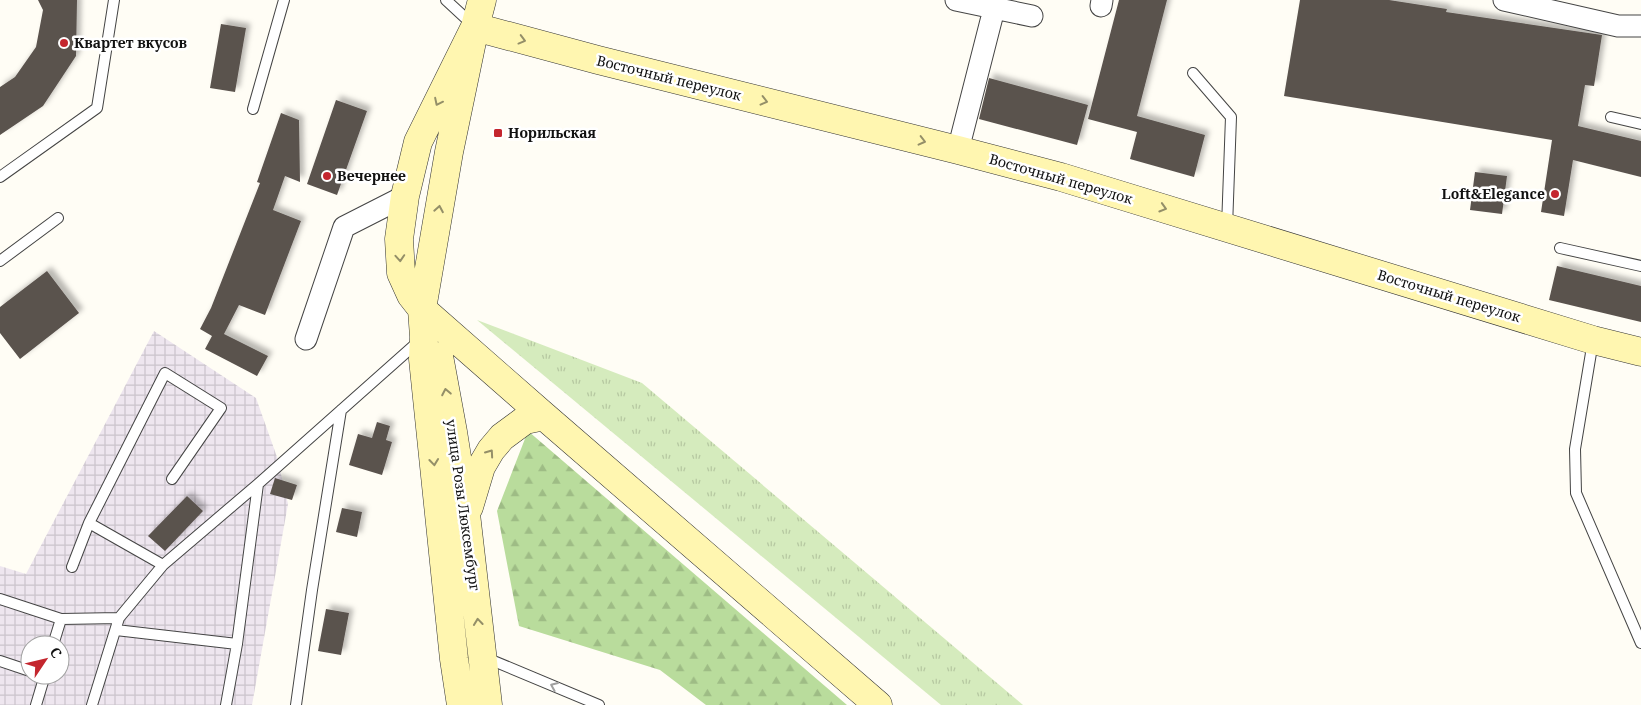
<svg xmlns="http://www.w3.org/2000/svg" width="1641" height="705" font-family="'Noto Serif',serif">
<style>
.industrial{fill:url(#industrial-grid);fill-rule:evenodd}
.forest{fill:url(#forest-firs)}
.park{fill:url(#park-tufts)}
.building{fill:#5a524d;filter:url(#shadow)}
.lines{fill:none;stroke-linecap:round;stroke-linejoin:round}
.lane-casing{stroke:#444;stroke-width:12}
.street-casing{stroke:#444;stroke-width:23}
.secondary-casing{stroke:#333;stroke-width:29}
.lane{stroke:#fff;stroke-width:10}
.street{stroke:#fff;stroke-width:21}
.secondary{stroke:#fff6b0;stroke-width:28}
.oneway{stroke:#948f68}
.oneway2{stroke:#a0a0a0}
.poi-dot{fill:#c4262e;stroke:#fff;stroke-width:2}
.labels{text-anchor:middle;stroke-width:5;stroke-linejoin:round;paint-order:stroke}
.poi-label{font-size:14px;font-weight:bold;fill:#111;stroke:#fff;text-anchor:start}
.street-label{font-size:14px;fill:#111;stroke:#fff}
</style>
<defs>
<pattern id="industrial-grid" width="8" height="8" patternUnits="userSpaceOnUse" patternTransform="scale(1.25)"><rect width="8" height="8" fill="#eee6ef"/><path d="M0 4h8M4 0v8" fill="none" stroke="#cbc4cc"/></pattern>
<pattern id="forest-firs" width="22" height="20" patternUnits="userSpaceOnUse" patternTransform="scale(1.25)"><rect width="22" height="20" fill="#b9dc9c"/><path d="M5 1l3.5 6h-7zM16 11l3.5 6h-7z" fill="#9ebc85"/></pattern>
<pattern id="park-tufts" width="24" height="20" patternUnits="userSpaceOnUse" patternTransform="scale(1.25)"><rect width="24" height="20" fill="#d5ebbd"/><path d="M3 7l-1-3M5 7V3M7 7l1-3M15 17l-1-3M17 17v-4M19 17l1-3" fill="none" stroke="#b6c8a1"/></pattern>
<filter id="shadow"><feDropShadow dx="4.5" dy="-4.5" stdDeviation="2.5" flood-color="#0004"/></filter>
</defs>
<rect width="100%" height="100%" fill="#fffdf5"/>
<path class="industrial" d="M154,331L256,398L277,457L288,504L252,705H0V566L26,574ZM30,645H60V675H30Z"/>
<path class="forest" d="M528,431L847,705H706L660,670L519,626L497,511Z"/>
<path class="park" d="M477,320L642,383L1023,705H941Z"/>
<path class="building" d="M38,0H77L76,56L43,106L0,135V87L15,77L36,47L43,10Z
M1119,0H1167L1137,116L1205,135L1194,177L1130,159L1137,132L1088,119Z
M1300,0H1389L1447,9L1446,12L1602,35L1594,86L1585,85L1578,126L1641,141V177L1573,160L1564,216L1541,212L1552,140L1284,96Z
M221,24L246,28L235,92L210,88Z
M989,78L1088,105L1077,145L979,119Z
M336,100L367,111L337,195L307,184Z
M281,113L299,120L300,182L285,176L273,210L301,221L265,315L239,305L224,334L268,356L257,376L205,349L212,336L200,329L211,308L260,183L257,182Z
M1475,172L1507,176L1502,214L1470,210Z
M1557,266L1641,286V322L1549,300Z
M47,271L79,313L20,359L0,333V307Z
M377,422L390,426L386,440L392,442L382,475L349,465L358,434L372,438Z
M275,478L297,485L292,500L270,494Z
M187,496L203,511L165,551L148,536Z
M342,508L362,512L357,537L336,532Z
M326,609L349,613L341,655L318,651Z"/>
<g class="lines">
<defs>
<path id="lane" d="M446,0L473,25
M1193,73L1231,117L1227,227
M253,109L284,0
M1611,117L1641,124
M0,177L97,108L114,0
M1560,248L1641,266
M0,261L58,218
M1593,341L1575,449L1576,493L1641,643
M163,565L89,523L165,373L221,408L172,479
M72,567L89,523
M0,599L61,619L119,618
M116,630L237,644
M53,645L61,619
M484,657L599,705
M0,661L30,671
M36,705L45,675
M92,705L119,618L163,565L258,484L419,341
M226,705L237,644L258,484
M296,705L312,590L341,410"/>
<path id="street" d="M956,0L1032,16
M1504,0L1618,26H1641
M1101,6L1102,0
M958,150L994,9
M306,339L344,227L405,196"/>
<path id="secondary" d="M475,27L598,60L958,150L1061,177L1593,340L1641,352
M475,27L418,142L405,196L399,239L401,273L411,295L422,309L544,416L878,705
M439,356L453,432L466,514L488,705
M469,507L481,467L491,450L502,437L525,420L544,416
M461,705L454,659L423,359L424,337L422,309L449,152L475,27L482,0"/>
</defs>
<use href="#lane" class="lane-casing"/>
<use href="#street" class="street-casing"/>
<use href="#secondary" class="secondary-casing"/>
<use href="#lane" class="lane"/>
<use href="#street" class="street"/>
<use href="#secondary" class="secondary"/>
</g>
<defs><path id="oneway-chevron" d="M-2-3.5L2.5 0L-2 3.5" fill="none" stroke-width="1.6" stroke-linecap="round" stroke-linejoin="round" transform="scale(1.25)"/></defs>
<g class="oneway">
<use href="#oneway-chevron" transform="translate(522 40) rotate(15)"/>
<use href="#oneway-chevron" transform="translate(764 101) rotate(14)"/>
<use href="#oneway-chevron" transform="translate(438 102) rotate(116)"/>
<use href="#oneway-chevron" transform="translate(922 141) rotate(14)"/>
<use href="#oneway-chevron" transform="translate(1163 208) rotate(17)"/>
<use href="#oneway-chevron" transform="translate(439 209) rotate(-80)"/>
<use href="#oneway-chevron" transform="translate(400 258) rotate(86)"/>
<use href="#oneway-chevron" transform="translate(446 392) rotate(-101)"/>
<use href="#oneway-chevron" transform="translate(490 453) rotate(-55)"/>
<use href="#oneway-chevron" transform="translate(434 462) rotate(84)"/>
<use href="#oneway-chevron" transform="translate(478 622) rotate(-96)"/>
</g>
<use class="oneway2" href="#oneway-chevron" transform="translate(554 686) rotate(-157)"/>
<g class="poi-dot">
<circle cx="64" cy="43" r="5"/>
<rect x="493" y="128" width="10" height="10" rx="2.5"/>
<circle cx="327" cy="176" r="5"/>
<circle cx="1555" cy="194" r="5"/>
</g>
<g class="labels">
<g class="poi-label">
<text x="74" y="48">Квартет вкусов</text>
<text x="508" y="138">Норильская</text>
<text x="337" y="181">Вечернее</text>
<text x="1545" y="199" text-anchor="end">Loft&amp;Elegance</text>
</g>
<g class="street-label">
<text transform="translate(669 78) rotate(14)" y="5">Восточный переулок</text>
<text transform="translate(1061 179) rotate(16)" y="5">Восточный переулок</text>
<text transform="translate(1449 296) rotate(17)" y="5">Восточный переулок</text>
<text transform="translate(463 505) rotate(82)" y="5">улица Розы Люксембург</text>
</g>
</g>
<g transform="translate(45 660) rotate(55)"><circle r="24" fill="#ffffff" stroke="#a0a0a0"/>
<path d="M0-4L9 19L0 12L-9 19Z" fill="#c4262e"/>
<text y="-8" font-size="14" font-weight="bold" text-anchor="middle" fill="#111111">С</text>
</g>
</svg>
